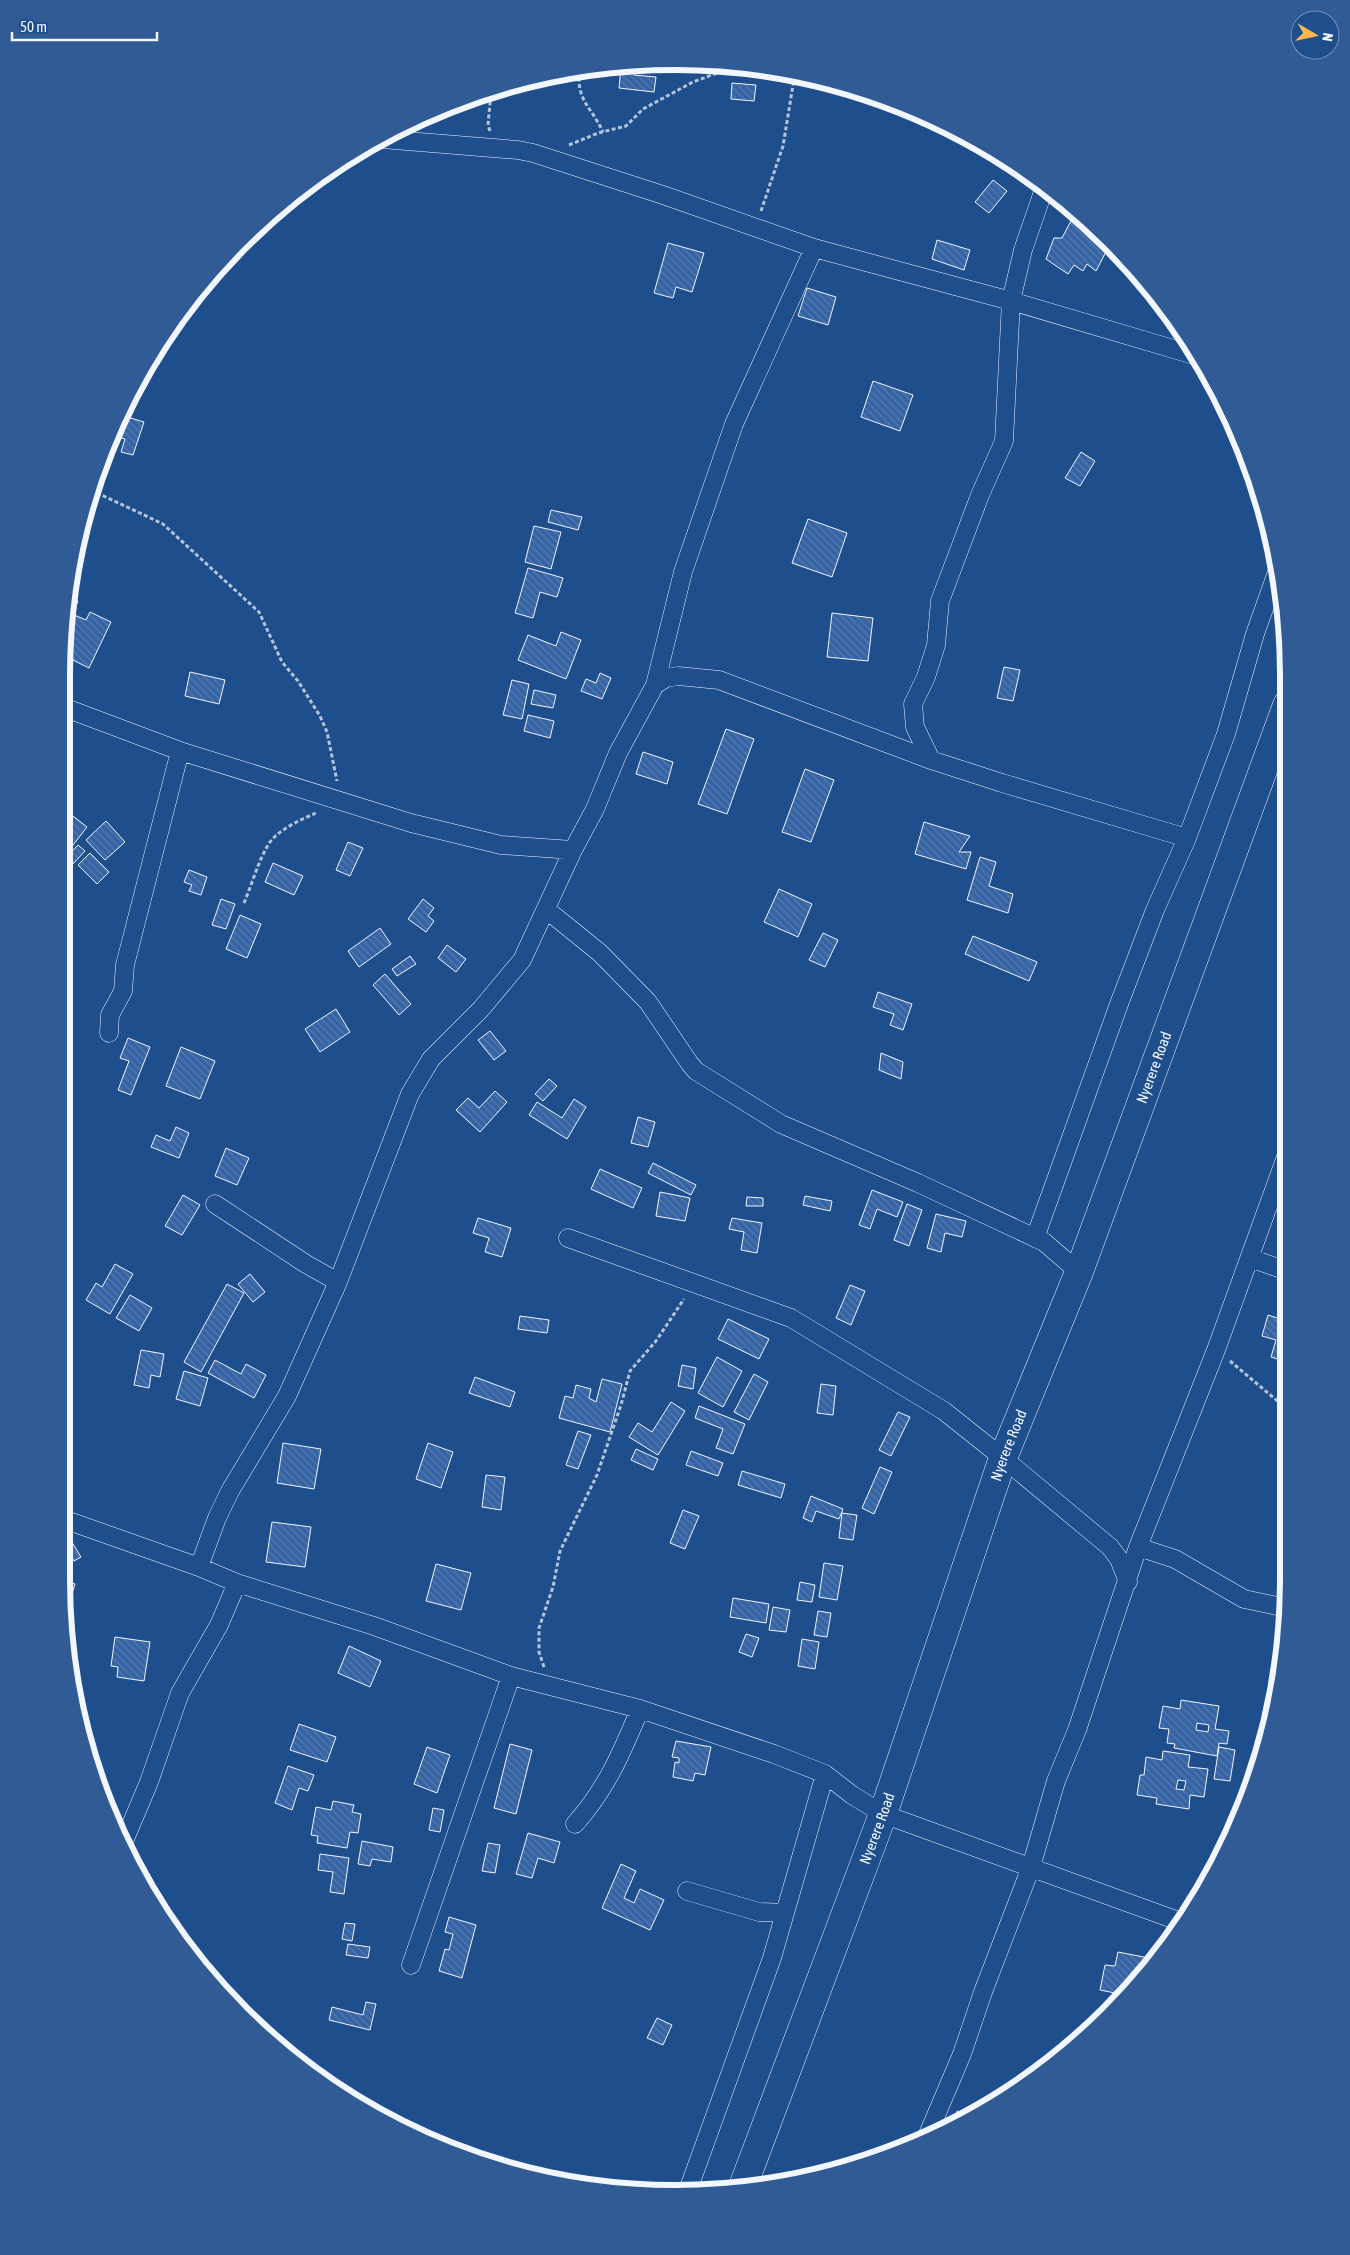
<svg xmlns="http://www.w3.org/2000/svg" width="1350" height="2255" font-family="'Asap Condensed',sans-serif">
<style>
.building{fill:url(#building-back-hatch);stroke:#f2f6ff;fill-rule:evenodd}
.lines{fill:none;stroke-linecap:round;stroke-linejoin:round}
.minor-casing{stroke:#f2f6ff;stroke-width:19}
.trunk-casing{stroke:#f2f6ff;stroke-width:29}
.path{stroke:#b3c4dc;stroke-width:3;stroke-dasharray:4 2.5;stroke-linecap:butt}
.minor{stroke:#1f4e8c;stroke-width:18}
.trunk{stroke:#1f4e8c;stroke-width:28}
.labels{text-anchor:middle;stroke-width:4;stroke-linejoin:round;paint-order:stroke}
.street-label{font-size:15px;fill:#f2f6ff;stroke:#1f4e8c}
.rim{fill:none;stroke:#f2f6ff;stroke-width:6}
</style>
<defs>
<pattern id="building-back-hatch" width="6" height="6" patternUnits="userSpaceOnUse" patternTransform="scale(1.25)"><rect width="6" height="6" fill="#3563a3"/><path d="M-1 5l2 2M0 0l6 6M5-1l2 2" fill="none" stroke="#537ab1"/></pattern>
</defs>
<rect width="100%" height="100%" fill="#1f4e8c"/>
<path class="building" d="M635,65L634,75L656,77L654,92L619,88L621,67Z
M732,83L756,85L754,101L731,99Z
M993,180L1007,191L989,213L975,202Z
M1072,219L1086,226L1109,246L1096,271L1087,264L1083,271L1074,265L1068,274L1046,259L1054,238H1062Z
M937,240L970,250L964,270L932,259Z
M668,243L704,253L692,292L676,287L673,298L654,293Z
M807,288L836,297L828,325L798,316Z
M873,381L913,395L900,431L861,417Z
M124,416L144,422L133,455L121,452L125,439L115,436Z
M1081,452L1095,461L1080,486L1065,478Z
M551,510L582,517L578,530L548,522Z
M808,519L847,533L832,577L792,563Z
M534,526L561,532L551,569L525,562Z
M528,568L563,578L557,597L540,592L533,618L515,613Z
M70,597L78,601L72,614L86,620L90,612L111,622L89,668L63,655V635Z
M832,613L873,618L868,661L827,657Z
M561,632L581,640L566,679L518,660L528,635L556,646Z
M1004,667L1020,670L1013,701L997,698Z
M190,672L225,680L219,704L185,696Z
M600,673L611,678L602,699L581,691L586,679L596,683Z
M512,680L529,684L522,719L503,715Z
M534,690L556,695L553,708L531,704Z
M528,715L554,721L550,738L524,731Z
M726,729L754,739L727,814L698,804Z
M643,752L673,762L667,784L636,774Z
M805,769L834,780L811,842L782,832Z
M65,810L87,827L70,849L63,843Z
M106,821L125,842L105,860L86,840Z
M924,822L970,836L959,852H971L966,869L915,854Z
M348,842L363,848L350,876L336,870Z
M78,845L85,851L72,865L65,859Z
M90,853L109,872L97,884L78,865Z
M980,857L996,862L989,886L1013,894L1008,913L967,900Z
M273,863L303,876L294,895L265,882Z
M189,870L207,877L201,895L189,891L192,885L184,882Z
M779,889L812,904L798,937L764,922Z
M221,899L235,904L226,929L212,925Z
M423,899L434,908L428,916L434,921L426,932L408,919Z
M240,915L261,924L247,958L226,949Z
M380,928L391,944L359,967L348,951Z
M823,933L838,940L825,967L809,960Z
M973,936L1037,962L1029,981L965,954Z
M447,945L466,959L456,972L438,958Z
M410,956L416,964L397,976L392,969Z
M385,974L411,1004L399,1015L373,985Z
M878,992L912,1004L903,1030L890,1025L894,1014L873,1007Z
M336,1009L350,1032L320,1052L305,1029Z
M490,1031L506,1051L494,1060L478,1040Z
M128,1038L150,1047L131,1095L118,1090L129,1061L120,1058Z
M181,1047L215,1061L200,1099L166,1086Z
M881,1053L903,1062L901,1079L879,1070Z
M549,1079L557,1086L543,1101L535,1094Z
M495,1091L507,1102L480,1132L456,1110L468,1098L479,1108Z
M574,1099L586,1107L567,1139L529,1115L537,1102L562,1118Z
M638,1117L655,1122L648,1147L631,1143Z
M176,1127L189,1133L179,1158L151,1147L156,1135L170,1141Z
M226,1148L249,1158L237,1185L215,1176Z
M653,1163L696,1185L691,1195L648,1173Z
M600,1169L642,1188L633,1208L591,1189Z
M872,1190L903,1202L897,1217L877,1209L870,1229L859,1225Z
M660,1192L690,1198L685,1221L656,1216Z
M183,1195L200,1205L182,1235L165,1226Z
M805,1196L832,1201L830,1211L803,1205Z
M747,1197L763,1198V1206H746Z
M907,1204L922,1210L909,1246L894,1240Z
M936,1214L966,1221L962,1237L945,1233L941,1252L927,1248Z
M478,1218L511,1228L502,1257L485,1252L489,1238L473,1233Z
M732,1218L762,1223L757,1253L741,1250L744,1232L729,1229Z
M115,1264L133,1274L110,1314L86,1300L96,1283L102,1287Z
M250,1274L265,1292L253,1302L238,1284Z
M227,1284L244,1293L201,1372L184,1362Z
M850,1285L865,1291L851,1325L836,1318Z
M130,1295L152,1308L139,1331L116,1318Z
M1268,1315L1287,1321V1362L1271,1357L1276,1340L1262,1336Z
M520,1316L549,1320L547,1333L518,1329Z
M728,1319L769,1339L759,1359L718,1339Z
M141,1350L164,1354L160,1377L151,1375L149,1388L134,1385Z
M717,1357L742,1371L723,1407L698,1393Z
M215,1360L241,1374L246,1364L266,1375L254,1398L208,1373Z
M682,1365L696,1368L693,1389L678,1386Z
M184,1371L208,1378L200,1406L176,1399Z
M754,1374L768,1382L749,1420L734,1412Z
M475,1377L515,1392L510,1407L469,1393Z
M602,1379L622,1384L610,1432L559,1418L565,1396L573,1398L576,1385L591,1389L589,1398L596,1402Z
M821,1384L836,1386L833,1415L817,1413Z
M671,1402L685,1411L658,1455L629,1437L638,1423L652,1432Z
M699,1406L745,1424L733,1454L716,1448L723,1429L695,1418Z
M898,1412L910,1417L891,1456L879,1450Z
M578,1431L591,1435L578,1469L566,1465Z
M283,1443L321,1449L314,1489L277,1483Z
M428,1443L453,1452L441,1488L416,1479Z
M636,1449L658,1459L653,1470L631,1460Z
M691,1451L723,1463L718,1476L686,1465Z
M880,1467L892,1472L874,1514L862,1508Z
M742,1471L785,1484L781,1498L738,1485Z
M486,1475L505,1477L501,1510L482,1507Z
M811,1496L843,1509L839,1519L816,1511L812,1522L803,1518Z
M683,1510L699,1516L685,1549L670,1543Z
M842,1513L857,1515L853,1540L839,1538Z
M272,1522L311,1527L305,1567L266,1562Z
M70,1539L81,1557L74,1561L66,1549V1541Z
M824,1563L843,1566L837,1600L819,1597Z
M436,1564L471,1573L461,1610L426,1601Z
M66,1581L75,1584L71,1597L66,1596Z
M800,1582L815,1585L812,1602L797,1600Z
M733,1598L769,1604L766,1623L730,1617Z
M773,1607L790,1610L786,1632L769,1630Z
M818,1611L831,1613L827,1637L814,1635Z
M746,1634L759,1638L752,1657L739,1652Z
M115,1637L150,1642L144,1681L117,1677L118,1667L111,1666Z
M802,1639L819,1642L815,1669L798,1666Z
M349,1646L381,1661L370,1687L338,1673Z
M1181,1700L1219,1706L1215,1729L1229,1731L1227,1744L1219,1743L1217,1756L1174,1748L1175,1744L1167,1743L1169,1729L1159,1728L1163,1706L1180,1709ZM1197,1723L1209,1725L1208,1732L1196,1730Z
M299,1724L336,1737L327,1762L290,1750Z
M676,1741L711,1747L705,1775L695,1773L693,1781L673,1777L675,1762L679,1763V1758L672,1757Z
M510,1744L532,1750L516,1814L494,1808Z
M427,1747L450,1755L437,1793L414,1784Z
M1219,1747L1235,1750L1230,1781L1214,1779Z
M1163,1751L1190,1755L1188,1767L1208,1769L1204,1797L1190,1795L1189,1809L1156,1804L1157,1798L1137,1795L1140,1775H1144L1146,1757L1162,1760ZM1178,1780L1186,1781L1184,1790L1176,1789Z
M288,1766L314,1775L308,1791L299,1788L292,1810L275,1803Z
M333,1801L354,1805L352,1812L361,1814L358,1833L350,1832L347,1848L317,1843L318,1836L311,1835L316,1807L331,1810Z
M433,1808L444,1810L440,1832L429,1830Z
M528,1833L560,1842L554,1863L538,1858L532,1878L516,1874Z
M362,1841L393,1847L391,1862L372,1859L370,1866L358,1864Z
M488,1843L500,1845L495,1873L482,1871Z
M320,1854L349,1858L344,1894L330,1892L333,1872L318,1870Z
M621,1864L636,1871L624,1898L634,1903L640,1889L664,1900L650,1930L602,1908Z
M449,1917L476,1925L462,1978L439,1971L445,1949L449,1950L453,1934L445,1932Z
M345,1923L355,1924L352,1941L342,1939Z
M348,1944L370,1947L368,1958L346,1955Z
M1118,1952L1154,1959L1125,1995L1100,1990L1105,1965L1115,1966Z
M366,2002L376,2004L370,2030L329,2020L332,2007L363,2015Z
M657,2018L672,2025L663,2045L647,2038Z"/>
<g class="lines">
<defs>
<path id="minor" d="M382,139L518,150L533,153L663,195L814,248L1011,301L1197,356
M655,685L683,572L734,424L814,248
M63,707L180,751L411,823L501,845L573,850
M931,760L915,727L913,704L926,677L936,645L940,601L980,495L1004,441L1011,301L1023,250L1044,189
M547,910L600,953L648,1002L690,1064L696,1071L781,1124L918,1183L1044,1242L1079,1272
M109,1033L110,1015L123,991L125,965L180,751
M215,1204L306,1264L338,1282
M568,1238L791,1318L944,1411L1003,1458L1110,1547L1119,1559L1128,1582
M1035,1238L1119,1004L1155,910L1187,838L1226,734L1255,634L1277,572
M1250,1258L1287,1271
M66,1520L199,1567L237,1583L374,1626L511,1676L640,1709L774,1754L825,1774L852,1795L883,1814L1184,1923
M1138,1547L1175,1559L1244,1599L1287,1608
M199,1567L217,1518L230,1491L287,1396L338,1282L410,1094L431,1059L481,1009L522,960L573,850L595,809L618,753L655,685L666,678L678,676L719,680L931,760L1002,783L1187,838
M575,1824C607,1788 622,1752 640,1709
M122,1846L149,1782L180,1693L219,1625L237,1583
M687,1891L759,1912L785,1913
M411,1965L511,1676
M926,2139L962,2054L983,1992L1031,1867L1056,1781L1077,1730L1138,1547L1216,1350L1287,1154
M687,2193L772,1958L825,1774"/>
<g id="trunk">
<path id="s1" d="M742,2189L883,1814L1003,1458L1079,1272L1287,705"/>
</g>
</defs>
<use href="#minor" class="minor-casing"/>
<use href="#trunk" class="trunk-casing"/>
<path class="path" d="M579,71C577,102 591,106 603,132
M490,131L488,125L491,93
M569,145L598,133L626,126L643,109L693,82L733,67
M761,211L783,146L795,73
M91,490L163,524L259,612L282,662L298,681L320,716L327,732L337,781
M244,903C252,884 258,862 268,845C277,830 300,820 316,813
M1230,1361L1287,1409
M544,1667L539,1652V1628L553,1587L560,1551L597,1475L621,1405L630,1371L656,1341L684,1299
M957,2111L963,2120"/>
<use href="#minor" class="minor"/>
<use href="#trunk" class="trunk"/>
</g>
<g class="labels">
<g class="street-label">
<text dy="5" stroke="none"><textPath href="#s1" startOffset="1195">Nyerere Road</textPath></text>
<text dy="5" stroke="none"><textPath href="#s1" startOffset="790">Nyerere Road</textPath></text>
<text dy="5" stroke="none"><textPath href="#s1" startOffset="385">Nyerere Road</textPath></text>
</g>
</g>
<path d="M0 0H1350V2255H0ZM675 70H675A605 605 0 0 1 1280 675V1580A605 605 0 0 1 675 2185H675A605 605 0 0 1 70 1580V675A605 605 0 0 1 675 70Z" fill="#305b95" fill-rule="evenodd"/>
<path class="rim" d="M675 70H675A605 605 0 0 1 1280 675V1580A605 605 0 0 1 675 2185H675A605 605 0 0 1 70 1580V675A605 605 0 0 1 675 70Z"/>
<g transform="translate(1315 35) rotate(99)"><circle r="24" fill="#1f4e8c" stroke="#7391ba"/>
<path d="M0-4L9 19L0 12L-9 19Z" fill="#ffb74d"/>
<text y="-8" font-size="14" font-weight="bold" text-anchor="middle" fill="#f2f6ff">N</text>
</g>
<path d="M12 32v8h145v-8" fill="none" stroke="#f2f6ff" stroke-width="2.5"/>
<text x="20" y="32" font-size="15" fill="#f2f6ff" stroke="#1f4e8c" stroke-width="4" paint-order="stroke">50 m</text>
</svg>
